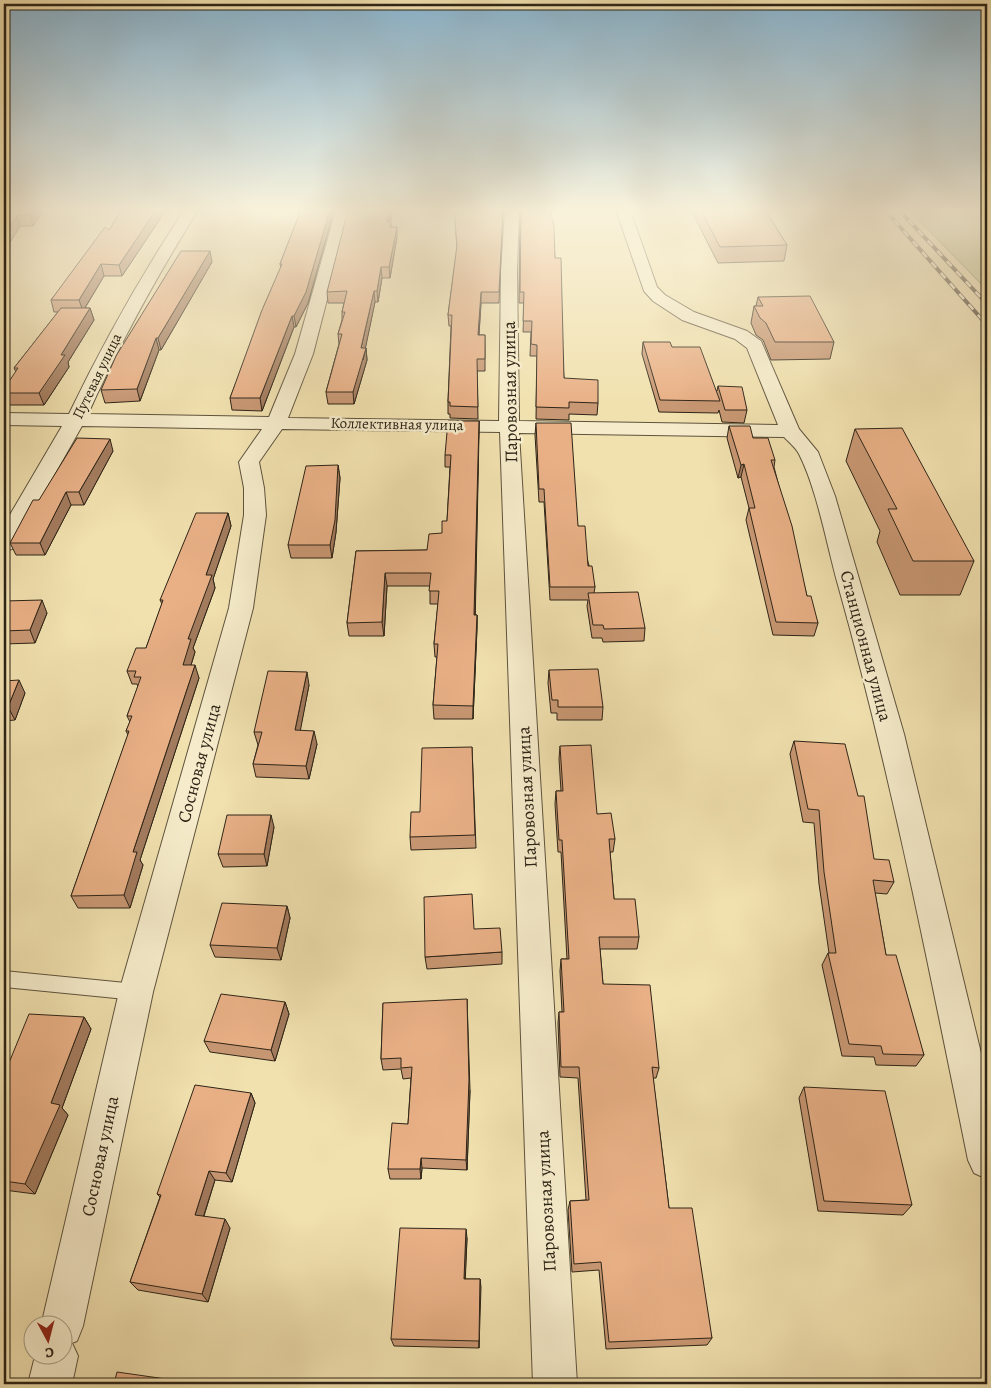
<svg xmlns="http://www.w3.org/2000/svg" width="991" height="1388" font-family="Alegreya,serif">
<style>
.green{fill:#bcc289;stroke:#747350}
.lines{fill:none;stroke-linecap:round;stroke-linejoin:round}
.service-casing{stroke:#5e533d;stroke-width:2}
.minor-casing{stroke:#5e533d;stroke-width:2}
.service{fill:#f6eccb;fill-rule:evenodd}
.minor{fill:#f6eccb;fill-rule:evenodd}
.rail-casing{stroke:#2d2417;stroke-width:4}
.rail{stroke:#f6eccb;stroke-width:2.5;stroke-dasharray:7;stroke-linecap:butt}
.wall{fill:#c89773;stroke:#2d2417}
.shaded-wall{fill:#a37b5e;stroke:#2d2417}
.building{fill:#e9b086;stroke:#2d2417}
.labels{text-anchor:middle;stroke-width:5;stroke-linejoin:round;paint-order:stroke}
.far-street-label{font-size:15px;fill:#2d2417;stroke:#f6eccb}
.street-label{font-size:18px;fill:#2d2417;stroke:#f6eccb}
</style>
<rect width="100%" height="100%" fill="#f1e1af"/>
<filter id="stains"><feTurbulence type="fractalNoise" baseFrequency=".004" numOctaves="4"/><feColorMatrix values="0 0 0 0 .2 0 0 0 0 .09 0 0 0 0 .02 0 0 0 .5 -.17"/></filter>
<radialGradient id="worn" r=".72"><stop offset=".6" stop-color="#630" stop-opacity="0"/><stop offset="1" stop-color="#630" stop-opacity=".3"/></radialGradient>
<path class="green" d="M909,210H980L987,216V290Z"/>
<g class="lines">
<defs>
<path id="service" d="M4,971L136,984L142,986L145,992L142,998L136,1000L4,987Z"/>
<path id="minor" d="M184,210H198C157,276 120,343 88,414L269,417L295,354L336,210H350L313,354L288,418L499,421L501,271L505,210H519L517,271L519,421L778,425L747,348L735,339L682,320L653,301L644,291L616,210H630L657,287L665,295L694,312L747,331L761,341L799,429L818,452L835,496L904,734L987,1078V1179L974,1173L968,1160C929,968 891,774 838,585C827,546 817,489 799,454C796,448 789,442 784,437L519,433L577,1384H533L500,432L282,429L259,462L264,488L266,515L253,608L153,992L83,1326L77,1341L72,1343L78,1356L72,1384H28L35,1356H62V1326H41L119,992L229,608L244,515V488L239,462L262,429L82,426L15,544L12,549L4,551V525L62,426L4,425V413L69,414C103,343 141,276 184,210Z"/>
</defs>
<use href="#service" class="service-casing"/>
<use href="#minor" class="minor-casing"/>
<use href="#service" class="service"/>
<use href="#minor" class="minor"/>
<defs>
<path id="rail" d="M885,210L987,325
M899,210L987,304"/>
</defs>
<use href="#rail" class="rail-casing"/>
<use href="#rail" class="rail"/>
</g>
<path class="wall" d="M4,210H44L33,226H20L4,252Z
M122,210H166L122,276H104L85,308H90L94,320L68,362L69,367L44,405H6L4,401V389L16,372L14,368L58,312H54L51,300L109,230Z
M301,210H334L308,303L296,327H294L262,411L232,410L230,398L281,268L280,264Z
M454,210H506H503L499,303H481L479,335H485V371H477L478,419L450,418V414H448V402L451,326H449L448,315L457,248Z
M520,210H551V216L555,258L564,378L598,403L597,415L569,414V420L536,419L537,356H530L531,332H523L524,303H519Z
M691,210H765L787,245L784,261L718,263Z
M390,222L392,227L397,237L390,278H382L378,302H375L365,348H366L367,360L354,404H328L326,392L339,344L338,334L342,320V312L344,303H328L327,292Z
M212,262L161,350H159L140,401L105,403L101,390Z
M758,297L834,342L830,359L771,360L763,340L756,335L751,323L754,306H756Z
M643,342L672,347L717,391L718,386L747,410L744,423L722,422L719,410L718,413L659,412L642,354Z
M479,421L475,615H477V628L473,719H434L433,705L437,657H435L434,644L438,604H430V586H387L384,636H349L347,623L356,551L427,550L442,533L447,521L450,467H445V455Z
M536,423L578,526L595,587L594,593L645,628L644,641L603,642L602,638H592L587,606L588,600H550L544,502H539L535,435Z
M729,426L753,438L775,460L774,467L807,596L818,623L814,636L773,635L746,520L749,508L741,477L738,478L727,438Z
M855,429L974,561L960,595H900L877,542L880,531L846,461Z
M113,451L84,505H71L45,555H16L10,543L39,500Z
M338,465L340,478L336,532L332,558H291L288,545Z
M228,513L231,526L213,579L215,588L193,648L195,652L191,665L199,678L140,860L143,865L130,908H78L71,896L128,735L126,731L130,722L127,716L138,687L137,684H132L127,671L146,648L162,604L160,600Z
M4,601L47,613L35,643L4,644Z
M549,670L603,707L602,720H557V713H551L548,683Z
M4,681L25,693L15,720L4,721Z
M309,685L300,730L317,744L309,779L256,777L253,764L258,745L254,732Z
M794,741L874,859L894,882L887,894L875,893L886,955L924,1055L916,1066L876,1065L874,1057L842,1056L822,965L828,953H829L819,884L814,823L803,822L790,754Z
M560,746L597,814L615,839L613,852H610L614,899L639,937L637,949H600L603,984L659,1068L656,1078H653L669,1208L712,1338L707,1345L606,1349L599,1270L572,1272L568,1210L570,1201L586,1200L578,1078L560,1077L558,1023L559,1012H562L560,971L561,959H567L561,852H558L555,804L556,791H561L559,759Z
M472,747L476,848L411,850L410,837Z
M274,827L267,866L223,867L218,854Z
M287,906L290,918L281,960L215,957L210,945Z
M502,952V964L427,969L425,957Z
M285,1002L289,1014L275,1061L210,1052L204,1041Z
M383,1003L470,1090L467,1170L422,1168L421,1179H390L388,1169L408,1124L411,1078L403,1079L401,1069L383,1070L381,1059Z
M84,1017L91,1029L62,1108L68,1115L35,1194L4,1190V1075Z
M804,1087L912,1205L903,1215L818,1211L799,1098Z
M251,1093L255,1103L232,1182L215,1180L204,1216L230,1228L208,1302L138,1290L130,1282L160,1197L157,1194Z
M467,1238L465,1279H480L479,1348L394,1346L391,1339Z"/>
<path class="shaded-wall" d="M34,210H44L33,226L30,215Z
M156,210H166L122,276L119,265Z
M330,210H334L308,303L296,327L294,316Z
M390,210H393L388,233L387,222Z
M17,216L20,226L4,252V235Z
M397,227V237L390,278L389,267Z
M210,251L212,262L161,350L158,338Z
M101,264L104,276L83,311L79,300Z
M381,267L382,278L378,302L377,291Z
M374,291L375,302L363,360L366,348L367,360L354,404L353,392L361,348Z
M481,292V303L478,347V335Z
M90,308L94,320L68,362L69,367L44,405L39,393L61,355Z
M292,316L294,327L262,411L260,398Z
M156,338L159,350L140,401L137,389Z
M479,421V434L475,628L474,615Z
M110,439L113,451L84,505L79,492Z
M744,464L741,477L738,478L741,465Z
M338,465L340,478L336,532L332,558L330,545Z
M66,492L71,505L45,555L40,543Z
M228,513L231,526L213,579L215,588L193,648L195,652L187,678L183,665L188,639L206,575Z
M385,573L387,586L384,636L382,622Z
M42,600L47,613L35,643L30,630Z
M477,615V628L473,719V706Z
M195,665L199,678L140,860L143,865L130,908L124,895L133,852Z
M307,672L309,685L298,743L295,730Z
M19,680L25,693L15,720L8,707Z
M314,731L317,744L309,779L306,766Z
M271,815L274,827L267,866L264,854Z
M287,906L290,918L281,960L277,948Z
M467,999L470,1090L467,1170L466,1160Z
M285,1002L289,1014L275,1061L271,1050Z
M84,1017L91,1029L62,1108L68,1115L35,1194L25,1184L51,1103Z
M251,1093L255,1103L232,1182L226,1173Z
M421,1158L422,1168L421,1179L420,1169Z
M209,1171L215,1180L201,1224L195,1215Z
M225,1219L230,1228L208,1302L202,1294Z
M466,1229L467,1238L465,1287L464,1279Z
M480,1279L481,1287L479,1348V1341Z"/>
<path class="building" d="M4,210H34L30,215L17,216L4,235Z
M122,210H156L119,265L101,264L79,300H51L105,227L109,230Z
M301,210H330L306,292L294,316H292L260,398H230L262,310L282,264H280Z
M348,210H390L387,222H391L390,227H397L389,267H381L377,291H374L361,348H366L353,392H326L342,334H338L345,312H342L347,291L327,292Z
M454,210H503L499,292H481L478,335H485V359H477L478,407L450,406V402H448L452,315H448L457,245Z
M521,210H549L554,225L555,258H561L564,378L598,380V403L569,402V408L536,407L537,345L531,344L532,321H523L524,292H520Z
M701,210H765L787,245L720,247Z
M181,251H210L158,338H156L137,389L101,390L116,356Z
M810,296L834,342H775L766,323L760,318L754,306H763L758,297Z
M61,308H90L61,355H65L39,393H4V389L18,368H14Z
M643,342H670L672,347H700L720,401L660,400Z
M718,386L742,387L747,410H725Z
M448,421H479L474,615H477L473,706L433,705L438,644H434L439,591H429L431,573H385L382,622L347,623L356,551L427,550L429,534L442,533V521H447L451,455H445Z
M536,423H571L578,526H585L588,566H592L595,587H550L544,489H539Z
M729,426H750L753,438H768L775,460H771L792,526L807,596H811L818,623L776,622L749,508H755L744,464L741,465Z
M902,428L974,561H913L888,509H897L855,429Z
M77,438L110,439L79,492H66L40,543H10L33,500H39Z
M338,465L335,520L330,545H288L306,466Z
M196,513H228L206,575H212L188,639H191L183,665H195L133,852H137L124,895L71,896L129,731H126L132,716H127L141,677H134L136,671H127L136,648H146L163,600H160Z
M638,592L645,628L604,629L603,625H593L588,593Z
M42,600L30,630L4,631V601Z
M598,669L603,707H558V700H552L549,670Z
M268,671L307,672L295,730L314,731L306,766L253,764L262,732H254Z
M19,680L8,707L4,708V681Z
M794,741L845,744L858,796H864L874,859L889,860L894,882L873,880L886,955H896L924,1055L883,1054L881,1046L849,1044L828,953H836L824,872L819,810L808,809Z
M591,745L597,814L611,813L615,839H609L614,899H635L639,937H599L603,984L650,985L659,1068L652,1067L669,1208H692L712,1338L609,1342L601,1262L574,1264L570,1201L589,1200L579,1067H561L559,1012H564L561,959H569L562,840H559L556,791H563L560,746Z
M472,747L475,835L410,837L411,812H420L422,748Z
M227,815H271L264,854H218Z
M472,894L474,929L500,928L502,952L425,957L424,897Z
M222,903L287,906L277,948L210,945Z
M221,994L285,1002L271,1050L204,1041Z
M467,999L469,1080L466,1160L421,1158L420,1169H388L392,1123L408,1124L412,1067L401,1068V1058L381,1059L383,1003Z
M29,1014L84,1017L51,1103L60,1105L25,1184L4,1181V1075Z
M195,1085L251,1093L226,1173L209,1171L195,1215L225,1219L202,1294L130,1282L161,1195L157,1194Z
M804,1087L885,1091L912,1205L824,1201Z
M400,1228L466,1229L464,1279H480L479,1341L391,1339Z
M117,1372L180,1381V1384H114Z"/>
<linearGradient id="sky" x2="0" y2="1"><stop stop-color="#8ab7d3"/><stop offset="0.52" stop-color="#f9f2db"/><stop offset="1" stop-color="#f9f2db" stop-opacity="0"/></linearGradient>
<rect width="991" height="404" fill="url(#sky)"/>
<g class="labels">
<g class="far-street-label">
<text transform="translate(97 376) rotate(-64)" y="5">Путевая улица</text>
<text transform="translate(397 424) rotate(1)" y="5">Коллективная улица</text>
</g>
<g class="street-label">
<text transform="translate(510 392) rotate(-91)" y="6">Паровозная улица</text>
<text transform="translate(866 646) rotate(75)" y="6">Станционная улица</text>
<text transform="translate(199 763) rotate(-75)" y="6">Сосновая улица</text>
<text transform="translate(527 797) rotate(-93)" y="6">Паровозная улица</text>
<text transform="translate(100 1156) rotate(-78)" y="6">Сосновая улица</text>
<text transform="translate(546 1201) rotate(-93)" y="6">Паровозная улица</text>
</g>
</g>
<rect width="991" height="1388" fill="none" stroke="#f1e1af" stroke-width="20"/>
<rect x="5" y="5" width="981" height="1378" fill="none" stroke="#2d2417" stroke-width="2.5"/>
<rect x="10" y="10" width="971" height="1368" fill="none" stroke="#2d2417"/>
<g transform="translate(48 1340) rotate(173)"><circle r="24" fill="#f6eccb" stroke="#a69c83"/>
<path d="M0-4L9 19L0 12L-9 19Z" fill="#8f2418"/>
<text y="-8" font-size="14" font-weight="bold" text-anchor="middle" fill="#2d2417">С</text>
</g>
<rect width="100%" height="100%" filter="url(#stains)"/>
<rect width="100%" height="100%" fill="url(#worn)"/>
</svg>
